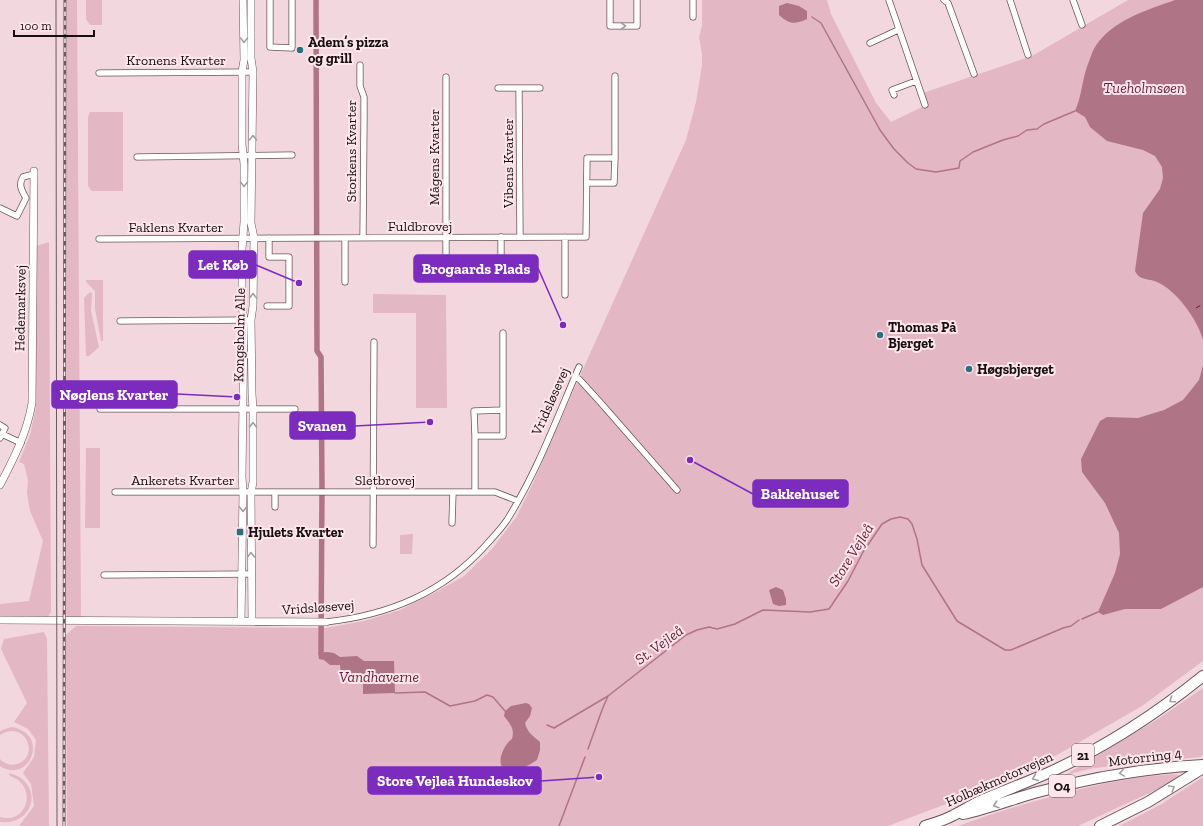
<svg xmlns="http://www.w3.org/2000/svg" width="1203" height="826" font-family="'Zilla Slab',serif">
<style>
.green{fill:#e3b7c4}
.water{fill:#b07487}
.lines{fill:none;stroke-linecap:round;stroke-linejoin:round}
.stream{stroke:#b07487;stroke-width:1.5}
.canal{stroke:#b07487;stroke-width:5.5}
.ferry{stroke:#651c3a;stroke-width:1;stroke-dasharray:5 4;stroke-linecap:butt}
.minor-casing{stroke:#6b545a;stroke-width:7}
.tertiary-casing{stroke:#6b545a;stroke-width:8}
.motorway-casing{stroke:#6b545a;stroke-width:12}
.minor{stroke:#fff;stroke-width:5.5}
.tertiary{stroke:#fff;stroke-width:7}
.motorway{stroke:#fff;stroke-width:10}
.tram{stroke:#6b5b60;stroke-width:1}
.rail-casing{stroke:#6b5b60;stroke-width:3}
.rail{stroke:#fde6ec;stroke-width:1.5;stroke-dasharray:4.5;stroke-linecap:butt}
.oneway{stroke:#a39fa0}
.poi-dot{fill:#29717c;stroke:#fde6ec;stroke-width:1.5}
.labels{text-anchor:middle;stroke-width:4;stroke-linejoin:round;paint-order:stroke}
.shield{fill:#fde6ec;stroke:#5d5053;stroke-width:1}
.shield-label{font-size:13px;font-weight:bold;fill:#180f12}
.poi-label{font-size:14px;font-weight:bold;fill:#180f12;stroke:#fde6ec;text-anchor:start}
.street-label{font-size:14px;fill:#180f12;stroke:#fde6ec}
.water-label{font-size:15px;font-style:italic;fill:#651c3a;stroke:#fde6ec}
.leader{fill:none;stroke:#7b2cbf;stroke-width:1.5}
.callout-dot{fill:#7b2cbf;stroke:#fde6ec;stroke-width:1.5}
.callout{fill:#7b2cbf;stroke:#7b2cbf;stroke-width:1.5}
.callout-label{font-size:15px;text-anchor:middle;font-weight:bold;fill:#fff}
</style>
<rect width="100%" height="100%" fill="#f3d7df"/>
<path class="green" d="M67,0H77L81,617H67L66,612Z
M86,0H102V25H90L86,19Z
M702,0H827L831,14L876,103L891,122L922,107L923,93L1032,56L1128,0H1203V661L1142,706L1057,755L983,790L888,826H67L66,635L76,626L326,628L364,621L400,610L436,592L464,576L492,549L517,516L533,483L584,367L686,140L696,102L702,65V54L699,37L702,26Z
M90,112H123V191H92L88,186V117Z
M49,242L51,612L47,618L0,616V604L29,601L43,541L30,511L27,493L28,480L24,464L19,462L30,435L36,408V246Z
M86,280H103V341H101L95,309V291L86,282Z
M90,292L92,294L91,311L99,347L89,356H86L84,298Z
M373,294L446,295L447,408H416V313H373Z
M86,448H100V528H85Z
M413,534L412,554H400V535Z
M44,632L47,639L49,826H19L34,806L31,784L23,773L34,757L36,740L28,729L14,722L27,703L1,649L4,639Z
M1203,688V755L1200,757L1094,768L1065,775L1158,719Z
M12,727C51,734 29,785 0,766V759C5,764 11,766 17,764C41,756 25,719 0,735V731L5,729Z
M9,773C45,782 35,826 0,822V817C27,825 39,786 10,776Z
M1172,774L1179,775L1175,781L1078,826H958C1008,808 1059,793 1112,782C1131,778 1152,776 1172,774Z
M1203,777V826H1119L1160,805Z"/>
<path class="water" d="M1175,0H1203V340C1198,320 1176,290 1157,282C1148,278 1140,281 1135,271L1143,213L1160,189L1163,178L1162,167L1155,156L1143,150L1107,141L1090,127L1085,117L1075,111C1082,96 1082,79 1088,64C1090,59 1092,52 1095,47C1112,20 1147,10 1175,0Z
M787,3L799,6L807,11V19C794,25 789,24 779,15V6Z
M1203,365V587L1161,609H1125L1103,615L1098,612L1115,573L1120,554L1119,533L1105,503L1082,472L1081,459L1100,421L1107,417L1138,418L1164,410L1183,400L1199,380Z
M776,587L783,590L786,599V605L779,606L773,604L769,590Z
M327,652L334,653L340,657L357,656L364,661H394L395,693L363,694V675L341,676L340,665H330L324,660L319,659L318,653Z
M526,703L529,704L532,708L530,716L525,723C527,732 533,736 540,742V750L537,760C529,765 520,771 511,771C492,770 503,745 512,739C515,728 510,724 504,716L505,711L511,706Z"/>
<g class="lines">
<path class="stream" d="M812,17L821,23L880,130L894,149L908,163L916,169L936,172L959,168L960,161L973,152L1003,140L1018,136L1027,130L1037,129L1044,124L1075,111
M1082,619L1098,612
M395,693L425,692L450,706L475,701L487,695L493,697L505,711L506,712
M547,725L554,728L608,696
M588,749L602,710L608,696L686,635L697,630L709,627L717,629L735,624L763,610L810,612L829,609L848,581L863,552L882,524L891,519L900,517L908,519L912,524L917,539L922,565L957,621L1005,650H1011L1063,628L1071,626L1079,620
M559,826L585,757"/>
<path class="canal" d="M316,0L317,351L321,357L322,488L321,652"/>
<path class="ferry" d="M1196,308L1203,304"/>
<defs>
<path id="minor" d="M270,0V47L292,48V1
M610,0V26H637V0
M889,0L925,105
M944,0L948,3L974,74
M1010,0L1028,55
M1073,0L1082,25
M693,17V0
M870,43L898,30
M360,65V86L364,97V119L363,238
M99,73L253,72
M498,88H540
M519,88L520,237
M894,95L892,90L916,81
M137,157L292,155
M587,183H614L615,158
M0,208L17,216L26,198C22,191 18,185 23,177L34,174
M501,237V272
M99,239L586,237L587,158H615V76
M446,275V77
M345,282V238
M565,295V237
M267,306H289V257H269V238
M120,321L248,320
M575,376L580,380L600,402L677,490
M100,409H295
M0,425L5,428L0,438
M2,434L21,443
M475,436L474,411L503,410
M115,492H495L518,501
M475,492V436H503V333
M275,507V493
M452,523L453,492
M373,545L374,342
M104,575L251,574
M326,622C389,615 443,593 486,545C493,537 501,529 507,520C537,472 557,418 579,367"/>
<path id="tertiary" d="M251,0V58L253,72L251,223L254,238L253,306L251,320L252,394L253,409V482L251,493L252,622
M0,485C14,458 27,433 32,403L34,171
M0,620L326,622
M241,622L243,492L242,477L244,320L242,306V250L244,222V164L242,144V72L244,60L243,0"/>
<path id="motorway" d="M963,814C987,809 1010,800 1034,793C1089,778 1145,768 1203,765
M925,826C935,823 945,820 954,815C962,811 970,806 978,802C1001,792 1025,783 1048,773C1104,748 1156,714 1203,676
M1100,826L1148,802L1203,768"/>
</defs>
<use href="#minor" class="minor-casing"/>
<use href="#tertiary" class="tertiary-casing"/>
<use href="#motorway" class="motorway-casing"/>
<use href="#minor" class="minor"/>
<use href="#tertiary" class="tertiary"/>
<use href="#motorway" class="motorway"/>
<path class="tram" d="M56,0L57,826"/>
<defs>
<path id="rail" d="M64,826L65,0"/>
</defs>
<use href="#rail" class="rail-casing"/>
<use href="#rail" class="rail"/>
</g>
<defs><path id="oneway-chevron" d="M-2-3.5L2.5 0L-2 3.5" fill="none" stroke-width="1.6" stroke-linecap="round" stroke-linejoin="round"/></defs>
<g class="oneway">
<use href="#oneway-chevron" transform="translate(623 26)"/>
<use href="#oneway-chevron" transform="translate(244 40) rotate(90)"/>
<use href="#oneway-chevron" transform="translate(253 138) rotate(-89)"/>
<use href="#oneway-chevron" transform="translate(244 184) rotate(90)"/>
<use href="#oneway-chevron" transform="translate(253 296) rotate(-90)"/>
<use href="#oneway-chevron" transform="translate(253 425) rotate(-89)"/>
<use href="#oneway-chevron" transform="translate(243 509) rotate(91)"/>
<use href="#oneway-chevron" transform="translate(251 555) rotate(-90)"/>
<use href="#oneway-chevron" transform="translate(1172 700) rotate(145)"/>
<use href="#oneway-chevron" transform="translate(1122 773) rotate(171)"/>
<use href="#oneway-chevron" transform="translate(1035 778) rotate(157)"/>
<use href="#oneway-chevron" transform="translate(1172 788) rotate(-31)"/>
<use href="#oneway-chevron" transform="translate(996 805) rotate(162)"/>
</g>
<g class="poi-dot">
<circle cx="300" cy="50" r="4"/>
<circle cx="880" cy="335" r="4"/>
<circle cx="969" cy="369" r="4"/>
<rect x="236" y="528" width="8" height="8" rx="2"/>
</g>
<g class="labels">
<g class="shield">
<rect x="1072" y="744" width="22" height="22" rx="3"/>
<rect x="1049" y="775" width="26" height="22" rx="3"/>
</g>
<g class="shield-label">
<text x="1083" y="760">21</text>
<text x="1062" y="791">O4</text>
</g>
<g class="poi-label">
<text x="308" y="47">Adem’s pizza<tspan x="308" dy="16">og grill</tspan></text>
<text x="888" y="332">Thomas På<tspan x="888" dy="16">Bjerget</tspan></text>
<text x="977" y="374">Høgsbjerget</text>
<text x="248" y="537">Hjulets Kvarter</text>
</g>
<g class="street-label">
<text x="176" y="65">Kronens Kvarter</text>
<text transform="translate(351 151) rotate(-90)" y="5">Storkens Kvarter</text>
<text transform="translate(434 157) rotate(-90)" y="5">Mågens Kvarter</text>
<text transform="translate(508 163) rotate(-90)" y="5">Vibens Kvarter</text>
<text x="420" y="231">Fuldbrovej</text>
<text x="176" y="232">Faklens Kvarter</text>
<text transform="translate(20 308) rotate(-89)" y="5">Hedemarksvej</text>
<text transform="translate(239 335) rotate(-89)" y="5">Kongsholm Alle</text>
<text transform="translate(550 401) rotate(-66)" y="5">Vridsløsevej</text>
<text x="183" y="485">Ankerets Kvarter</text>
<text x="385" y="485">Sletbrovej</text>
<text transform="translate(318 607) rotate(-4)" y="5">Vridsløsevej</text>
<text transform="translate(1145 757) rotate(-7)" y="5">Motorring 4</text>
<text transform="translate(999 779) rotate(-24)" y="5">Holbækmotorvejen</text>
</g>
<g class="water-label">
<text x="1144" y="93">Tueholmsøen</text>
<text transform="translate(851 555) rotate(-58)" y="5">Store Vejleå</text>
<text transform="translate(659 645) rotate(-36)" y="5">St. Vejleå</text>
<text x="379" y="682">Vandhaverne</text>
</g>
</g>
<path class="leader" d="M299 283L256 265M563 325L538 268M237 397L177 394M430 422L355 426M690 460L753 494M599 777L541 781"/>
<g class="callout-dot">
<circle cx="299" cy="283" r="4"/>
<circle cx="563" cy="325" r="4"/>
<circle cx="237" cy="397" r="4"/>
<circle cx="430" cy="422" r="4"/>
<circle cx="690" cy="460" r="4"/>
<circle cx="599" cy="777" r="4"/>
</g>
<g class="callout">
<rect x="189" y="251" width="67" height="27" rx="4"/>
<rect x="414" y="255" width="124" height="27" rx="4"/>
<rect x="52" y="381" width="125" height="27" rx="4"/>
<rect x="290" y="412" width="65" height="27" rx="4"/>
<rect x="753" y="480" width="95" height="27" rx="4"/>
<rect x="368" y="767" width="173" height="27" rx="4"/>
</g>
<g class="callout-label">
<text x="223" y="270">Let Køb</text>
<text x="476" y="274">Brogaards Plads</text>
<text x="114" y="400">Nøglens Kvarter</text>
<text x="322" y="431">Svanen</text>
<text x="800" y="499">Bakkehuset</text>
<text x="455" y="786">Store Vejleå Hundeskov</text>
</g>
<path d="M14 30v6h80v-6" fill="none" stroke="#180f12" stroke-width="2"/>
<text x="20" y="30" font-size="12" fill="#180f12" stroke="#fde6ec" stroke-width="3" paint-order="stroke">100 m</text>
</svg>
